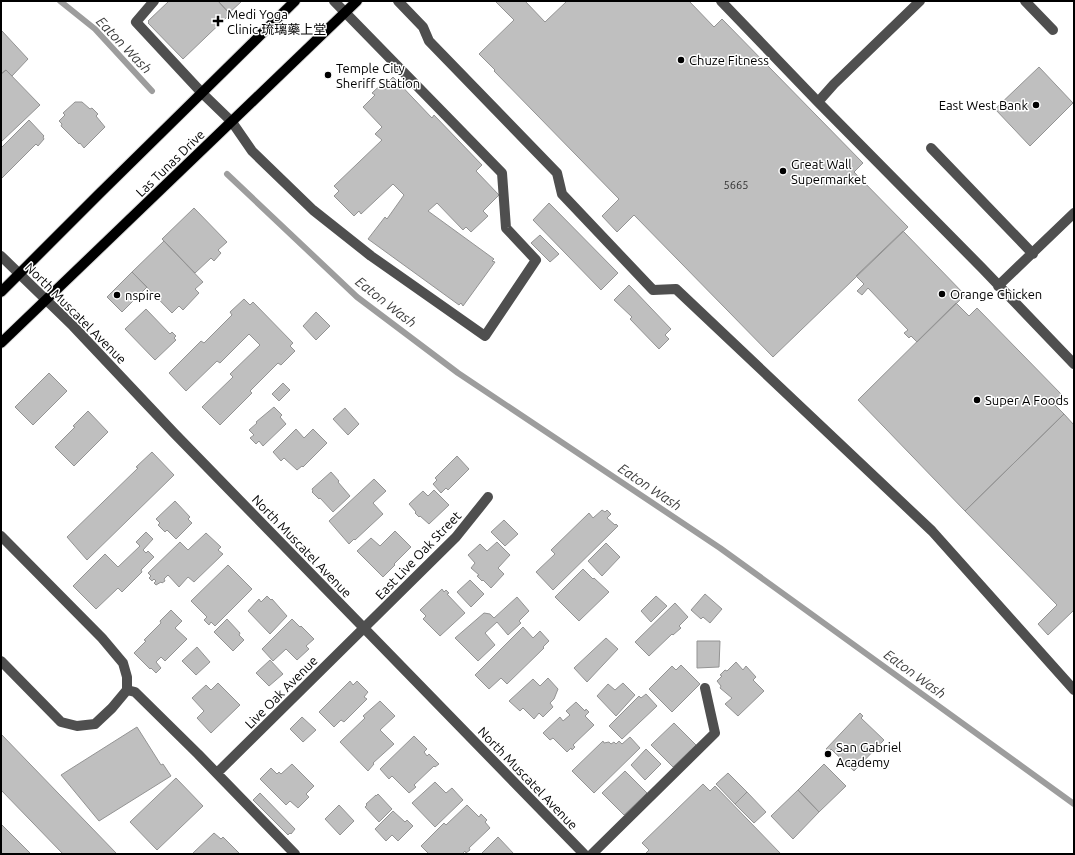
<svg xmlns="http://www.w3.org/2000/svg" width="1075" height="855" font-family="Ubuntu,'Noto Sans SC',sans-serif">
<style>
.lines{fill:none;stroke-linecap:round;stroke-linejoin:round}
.stream{stroke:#9d9d9d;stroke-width:6}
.building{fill:#bfbfbf;stroke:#939393}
.major-casing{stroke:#dbdbdb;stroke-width:12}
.minor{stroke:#4f4f4f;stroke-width:10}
.major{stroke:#000;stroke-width:10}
.poi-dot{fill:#000;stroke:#fff;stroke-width:1.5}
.labels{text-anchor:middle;stroke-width:3;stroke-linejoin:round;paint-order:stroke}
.number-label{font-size:11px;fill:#303030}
.poi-label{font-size:13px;fill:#000;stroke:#fff;text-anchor:start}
.street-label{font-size:13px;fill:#000;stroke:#fff}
.water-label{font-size:14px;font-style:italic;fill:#3e3e3e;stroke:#fff}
</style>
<rect width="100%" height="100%" fill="#fff"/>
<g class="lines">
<path class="stream" d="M60,1L95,29L152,91
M227,174L357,297L458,373L720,548L1074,804"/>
</g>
<path class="building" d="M169,1H218L230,14L183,59L148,23L149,22L148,21Z
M218,1H242L229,13Z
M495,1H525L545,22L567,1H689L714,27L722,19L863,163L854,172L908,227L773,357L634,215L617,232L602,216L619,199L494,71L495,70L479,54L514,20Z
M2,31L28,59L12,76L6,70L1,74V32Z
M1039,67L1073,103L1030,146L995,109Z
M6,70L40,105L1,142V74Z
M393,77L432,118L434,115L482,165L476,171L499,195L483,211L488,216L471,232L466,227L463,230L437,203L428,211L494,259L492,261L495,262L463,306L461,303L459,305L368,239L385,217L387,219L404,195L393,184L361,214L359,211L354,216L334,196L339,191L334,186L382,140L375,134L382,127L363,107L375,95L372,93L387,79L389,81Z
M75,102H82L90,109L92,108L98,114L96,116L105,127L84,148L80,143L79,144L61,126L62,124L59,121L65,115L63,113Z
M29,120L44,136L43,137L44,139L38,146L36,144L1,179V148Z
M549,203L618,273L601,290L533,220Z
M194,208L227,242L218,250L221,253L214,261L211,258L195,273L162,239Z
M903,231L965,295L917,342L911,336L909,338L904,333L908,330L868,288L862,295L857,291L864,284L856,276Z
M540,235L559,254L550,262L531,243Z
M164,241L203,282L195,289L199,293L183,310L179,306L172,313L132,272Z
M132,272L147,287L122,312L107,297Z
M629,285L671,329L665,335L669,339L659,349L630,319L632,317L614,300Z
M244,299L250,305L253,302L293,343L290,346L295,351L281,365L278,363L250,391L252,393L220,425L202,407L233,377L230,374L260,345L249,334L220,363L217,361L186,391L169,373L201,341L204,343L232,315L230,312Z
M956,303L969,316L977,308L1062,395L1053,403L1064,414L965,511L858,400Z
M146,309L170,334L172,332L176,336L174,338L176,340L155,360L125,329Z
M316,312L330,326L316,340L303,326Z
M49,373L67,391L33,425L15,407Z
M283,383L290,390L279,401L272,394Z
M274,407L282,415L280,417L286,424L263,446L259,441L256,444L250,438L254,435L249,430L257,423L256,422Z
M345,408L359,424L348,435L333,419Z
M88,411L108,432L74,466L55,447L75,427L73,426Z
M1064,414L1074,425V610L1048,635L1038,624L1057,605L965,511Z
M296,429L304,438L313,429L327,443L303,467L302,466L297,470L284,458L281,461L273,452Z
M152,452L174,475L87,560L67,537L138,468L136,467Z
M457,456L469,469L448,490L446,488L441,493L433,484L437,480L435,478Z
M331,472L339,481L338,482L350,496L333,512L320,498L319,499L312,492L313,491L312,489Z
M374,479L386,491L373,503L383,514L355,540L354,539L349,544L329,521Z
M434,490L449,505L429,524L420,516L419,517L415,513L416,512L409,504L423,491L428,496Z
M175,501L190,517L188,519L192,523L176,539L167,530L165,532L158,525L160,523L156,519Z
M602,510L605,512L607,510L611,514L607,518L615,525L616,524L618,526L553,590L536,572L555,554L551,550L589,513L593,518Z
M504,520L518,534L505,546L491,532Z
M395,531L411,547L394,564L395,565L383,577L357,551L371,538L380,546Z
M146,532L153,539L143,550L146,553L148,551L154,557L141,570L142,572L122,592L118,588L96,609L73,586L105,554L118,567L140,546L136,542Z
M206,533L221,547L218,550L223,554L194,582L188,577L179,587L168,575L164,579L165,581L162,583L161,582L156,585L154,583L156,581L154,579L152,581L149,578L151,576L148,573L180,542L188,550Z
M497,542L510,555L498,568L504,574L491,588L483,580L482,581L477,576L479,575L471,568L475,563L468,555L480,544L487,551Z
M606,543L620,557L602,576L588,561Z
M228,565L252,589L215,626L211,622L209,625L204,620L207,617L191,601Z
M583,569L593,579L594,578L609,592L579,621L555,597Z
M470,580L484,594L471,607L457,592Z
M442,589L444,592L446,590L449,593L447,594L465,613L440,636L423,619L426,616L420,610Z
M705,594L722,609L710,623L703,617L701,619L691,610Z
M267,596L271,600L272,599L287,616L270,634L248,611L259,599L261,602Z
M656,596L667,606L651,622L641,611Z
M517,597L529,611L519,621L521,623L508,635L497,622L485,633L495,645L478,661L455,638L484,613L490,614L494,618Z
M675,603L688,617L679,626L681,628L673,635L672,634L649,656L635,642Z
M171,610L182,621L175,628L187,639L165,661L161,657L156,662L161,668L156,673L151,668L150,669L134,653L146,641L144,640L161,623L160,621Z
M227,619L240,633L239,635L244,640L233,651L214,632Z
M292,619L300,627L301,626L314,639L306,646L309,649L297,660L286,649L273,661L262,649Z
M523,627L533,638L540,631L549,641L543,647L544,648L507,684L501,678L489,689L475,675Z
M606,638L618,649L587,682L574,668Z
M697,641H720L719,667L697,668Z
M197,647L210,662L196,675L182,661Z
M270,660L283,674L269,686L256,673Z
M736,662L743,670L746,666L756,677L753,680L764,691L738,716L725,704L732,698L720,688L721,686L717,681L722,676L720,675L725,670L727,671Z
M681,665L700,684L672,712L649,689L672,666L676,670Z
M548,678L558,689L554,699L550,703L553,707L543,717L539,713L534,719L523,708L520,711L509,701L533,679L540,686Z
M350,681L353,685L357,681L368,692L364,697L367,699L344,722L341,720L334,727L319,712Z
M218,683L240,705L211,733L197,718L204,711L192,698L206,685L211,690Z
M623,683L635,695L616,716L597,696L608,684L615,690Z
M646,694L657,706L622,739L609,726L639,696L641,698Z
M380,701L395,716L380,730L394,744L373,763L374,764L368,771L340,742L365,718L363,716Z
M576,702L585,711L586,709L589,712L585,716L594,725L573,745L575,747L572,750L571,748L567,752L553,738L550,740L543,733L560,717L563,721L570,715L566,711Z
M860,713L863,716L861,718L884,740L854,771L831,749L829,752L826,749Z
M302,717L316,730L303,742L290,729Z
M674,723L696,745L673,767L651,745Z
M137,727L161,765L163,764L171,776L99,821L61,775Z
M1,734L117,854H63L1,790Z
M414,736L427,749L424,752L427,756L429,754L439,764L435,767L434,766L414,785L416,787L409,793L392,776L389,779L380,769Z
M630,737L640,748L594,793L572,771L603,741L604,743L609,742L611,744L614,742L616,744L619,741L622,744Z
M646,749L661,764L645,780L631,765Z
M292,764L314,786L306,794L309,797L298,808L290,801L286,805L260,779L271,768L277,774L279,772L281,774Z
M824,764L846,786L819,812L798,790Z
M625,771L647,793L624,815L602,793Z
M728,773L747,792L735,804L716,784Z
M176,778L203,806L157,850L130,822Z
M435,782L446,793L452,788L463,800L435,827L412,803Z
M703,784L710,791L715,786L781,854H647L646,853L649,850L642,843Z
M798,790L819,812L793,839L771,816Z
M747,792L766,812L754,823L735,804Z
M260,793L295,829L291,834L290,833L288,835L253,800Z
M378,794L392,809L379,822L365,807L367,805L366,804L376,795V796Z
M339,805L354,821L340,835L325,819Z
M467,805L479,817L481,814L487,820L485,822L490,828L469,848L470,850L466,853L465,851L462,854H429L421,846L444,823L446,825Z
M393,811L405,822L407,820L413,826L398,841L392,835L386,841L375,829Z
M1,824L31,854H1Z
M214,833L221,839L223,837L240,854H192Z
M498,837L514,854H481Z"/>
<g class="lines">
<defs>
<path id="major" d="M1,292L99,194L295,1
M1,343L357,1"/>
</defs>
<use href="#major" class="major-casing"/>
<path class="minor" d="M154,1L136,22L202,93L232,122L252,151L313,210L371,256L485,336L536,260L506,228L502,173L334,1
M398,1L423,27L429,41L557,173L562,194L653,290L676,289L932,531L1074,690
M721,1L818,102L982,268L1074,364
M1025,1L1053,30
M818,102L834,84L920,1
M931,148L1033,254
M1,256L73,326L174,433L584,854
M998,286L1074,213
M1,536L102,638L123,663L127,677V690L112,708L95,724L77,726L61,722L1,661
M127,690L135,692L198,754L295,854
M217,773L456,537L488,497
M592,854L715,733L705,688"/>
<use href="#major" class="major"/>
</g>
<g class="poi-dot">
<path d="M216 15h4v4h4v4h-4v4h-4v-4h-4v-4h4z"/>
<circle cx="681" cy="60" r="4"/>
<circle cx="328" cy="75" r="4"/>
<circle cx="1036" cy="105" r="4"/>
<circle cx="783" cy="171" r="4"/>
<circle cx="942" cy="294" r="4"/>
<circle cx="117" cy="295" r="4"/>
<circle cx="977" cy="400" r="4"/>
<circle cx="828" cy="754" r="4"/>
</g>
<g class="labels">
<g class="number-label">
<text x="736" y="189">5665</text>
</g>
<g class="poi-label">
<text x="227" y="19">Medi Yoga<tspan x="227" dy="15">Clinic 琉璃藥上堂</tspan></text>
<text x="689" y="65">Chuze Fitness</text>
<text x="336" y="73">Temple City<tspan x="336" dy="15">Sheriff Station</tspan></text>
<text x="1028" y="110" text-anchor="end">East West Bank</text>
<text x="791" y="169">Great Wall<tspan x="791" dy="15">Supermarket</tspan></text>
<text x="950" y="299">Orange Chicken</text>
<text x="125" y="300">nspire</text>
<text x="985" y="405">Super A Foods</text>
<text x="836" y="752">San Gabriel<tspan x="836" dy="15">Academy</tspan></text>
</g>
<g class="street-label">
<text transform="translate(170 163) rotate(-44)" y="5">Las Tunas Drive</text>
<text transform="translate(76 313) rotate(45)" y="5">North Muscatel Avenue</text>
<text transform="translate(302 546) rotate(46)" y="5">North Muscatel Avenue</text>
<text transform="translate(418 555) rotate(-46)" y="5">East Live Oak Street</text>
<text transform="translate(281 692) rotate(-45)" y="5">Live Oak Avenue</text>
<text transform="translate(528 778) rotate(46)" y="5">North Muscatel Avenue</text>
</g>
<g class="water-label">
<text transform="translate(124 45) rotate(46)" y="5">Eaton Wash</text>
<text transform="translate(386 302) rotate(38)" y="5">Eaton Wash</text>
<text transform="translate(650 487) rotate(34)" y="5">Eaton Wash</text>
<text transform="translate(915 674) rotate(36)" y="5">Eaton Wash</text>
</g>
</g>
<rect width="1075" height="855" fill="none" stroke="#000000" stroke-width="4"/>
</svg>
